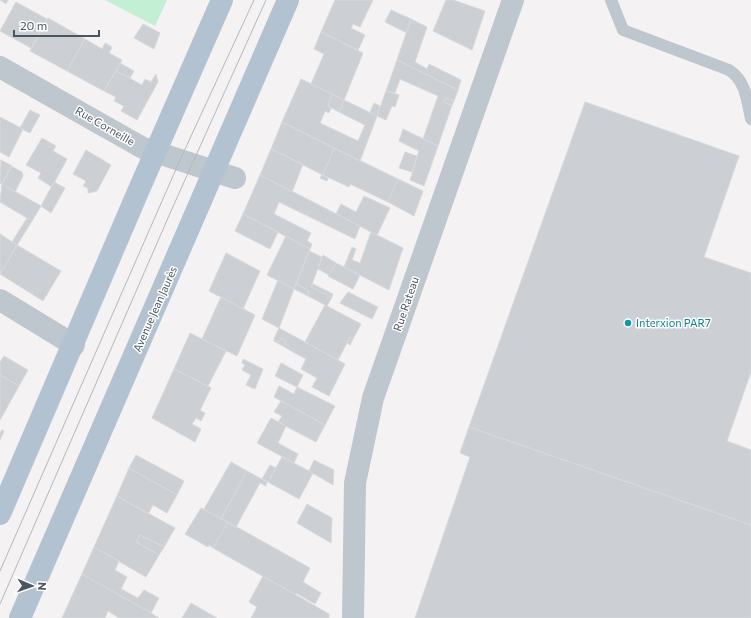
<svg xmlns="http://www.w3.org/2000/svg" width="751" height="618" font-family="Commissioner,sans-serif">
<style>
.green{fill:#c3efd4}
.building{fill:#cccfd4;stroke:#d7d9dd}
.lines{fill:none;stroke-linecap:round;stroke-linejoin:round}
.service{stroke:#bec7ce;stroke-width:12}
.minor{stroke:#bec7ce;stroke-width:22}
.tertiary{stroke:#bec7ce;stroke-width:22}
.primary{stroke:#b3c2d0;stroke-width:22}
.tram{stroke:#b5b8bc;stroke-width:1}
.culture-dot{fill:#0f9aa8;stroke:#fff;stroke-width:1.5}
.labels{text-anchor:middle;stroke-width:3;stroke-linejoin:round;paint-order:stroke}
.street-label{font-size:11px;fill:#4a5660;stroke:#fff}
.culture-label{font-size:11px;fill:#0d838f;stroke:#fff;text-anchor:start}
</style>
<rect width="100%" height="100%" fill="#f4f2f2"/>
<path class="green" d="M105,0H167L155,26Z"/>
<path class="building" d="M0,0H8L6,4Z
M335,0H373L360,27L353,24L351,28L365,35L358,50L321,32Z
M446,0H453L485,11L472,50L433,31Z
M16,2L47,19L31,48L0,31Z
M391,10L411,19L407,33L385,22Z
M48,18L85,39L67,71L30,51Z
M411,19L427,27L415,62L427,69L429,64L461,80L458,90L397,60Z
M143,24L160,33L154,49L134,38Z
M321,32L363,53L344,100L311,84L324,54L314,49Z
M85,39L102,49L105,43L112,47L109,53L122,60L104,91L67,71Z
M397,60L458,90L454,101L445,98L443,102L452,105L438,146L423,139L438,96L400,79L395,93L386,91Z
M120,63L134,71L130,78L116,71Z
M116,71L142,85L145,79L151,82L156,74L158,82L137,120L121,111L124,106L114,101L116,97L104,91Z
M301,79L332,94L328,106L331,108L329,113L325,111L320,123L358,141L365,125L339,112L344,100L377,116L360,161L282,122Z
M386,91L399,95L395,107L392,106L386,120L377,116Z
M332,94L344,100L339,112L328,106Z
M445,98L454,101L452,105L443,102Z
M585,102L739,156L704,257L751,273V372L727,441L751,450V525L469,427Z
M374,103L380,106L377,116L370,112Z
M30,110L40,115L30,133L20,128Z
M0,117L23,129L9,157L0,152Z
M282,122L334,148L323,175L271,149Z
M403,129L438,146L424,186L410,180L419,151L399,141Z
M42,138L56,146L53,151L67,159L52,187L38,178L41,173L26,165Z
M334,148L398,179L388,202L350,184L349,187L323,175Z
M271,149L303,164L292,192L260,175Z
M86,150L111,165L97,191L88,193V188L83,186L86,181L73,174Z
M405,152L417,156L412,172L399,168Z
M1,160L12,166L2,184L0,183Z
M11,166L22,172L23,176L15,192L2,184Z
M260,175L360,226L355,239L279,202L274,214L311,233L307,241L312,244L310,249L243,214Z
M322,175L328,178L327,181L320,178Z
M398,179L423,191L414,216L388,202Z
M54,182L65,188L51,213L41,206Z
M2,184L41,206L32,221L0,202Z
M364,196L390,208L377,235L336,214L341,204L356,212Z
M243,214L278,232L270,249L235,231Z
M27,218L32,221L17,245L12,242Z
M371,232L403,248L389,290L344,267L352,247L356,249L352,260L360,263Z
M0,234L17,245L0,274Z
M286,236L310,249L294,289L267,275Z
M17,245L61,271L43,301L0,274Z
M309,251L322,257L311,287L332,297L327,306L308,296L309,291L296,284Z
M226,253L260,271L243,309L209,291Z
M323,255L336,263L329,275L318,269Z
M336,263L360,275L353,289L328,276Z
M278,280L294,289L279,328L262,319Z
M296,284L309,291L308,296L294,289Z
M313,284L333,294L332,297L311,287Z
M348,292L378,307L372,319L340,303Z
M221,297L255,315L237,356L202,339Z
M325,305L361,324L353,339L350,337L338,360L305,342Z
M279,328L345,364L329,396L312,387L317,378L301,369L306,359L293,352L295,350L285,344L286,341L281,338L279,342L274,339Z
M190,333L226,351L208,386L174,369Z
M350,337L353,339L350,345L347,343Z
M281,338L286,341L285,344L295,350L293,352L274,341V339L279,342Z
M4,356L28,370L19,386L0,375V362Z
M243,359L263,369L255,389L246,385L251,375L242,370L245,365L242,363Z
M281,363L303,375L297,387L275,376Z
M174,369L211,388L200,410L205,413L201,421L196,418L192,424L201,429L195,442L152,418Z
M0,375L19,386L0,420Z
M279,386L294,394L297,387L335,406L325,425L274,397Z
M281,401L325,425L316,442L278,422L282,416L274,412Z
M271,418L286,426L278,443L298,454L294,463L257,443Z
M469,427L751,525V618H415L470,457L460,453Z
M2,430L4,431L0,440V433Z
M136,455L184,481L177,495L129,468Z
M282,457L313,473L299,499L268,482Z
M314,460L334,470L333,485L309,471Z
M231,462L247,471L221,519L204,509Z
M270,465L276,468L268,482L262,479Z
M129,468L177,495L167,513L153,505L148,514L117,496Z
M247,471L267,482L266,486L260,483L236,527L221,519Z
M117,496L175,528L164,547L140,535L136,542L159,555L146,577L94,547Z
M307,504L332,518L331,543L297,523Z
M201,508L228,522L213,548L209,545L208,547L185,534Z
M228,522L310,568L303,582L321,593L315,604L296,593V595L213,548Z
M140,535L164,547L159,555L136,542Z
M94,547L119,561L115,570L127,577L121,589L138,598L144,590L159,598L151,613L82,574Z
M82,574L151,613L159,618H119L108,611L105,618H62Z
M263,576L329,614V618H251L257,607L249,602Z
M191,603L217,618H182Z"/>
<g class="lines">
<path class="service" d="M611,0L623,30L729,70C746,81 747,100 751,119"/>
<path class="minor" d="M0,67L143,148L235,178
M0,300L74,345"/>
<path class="tertiary" d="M353,618L355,483L373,398L513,0"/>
<path class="primary" d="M0,514L137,194L222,0
M20,618L288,0"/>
<path class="tram" d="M0,571L180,160L254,0
M0,604L171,211L266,0"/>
</g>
<circle class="culture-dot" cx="628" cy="323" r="4"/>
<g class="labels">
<g class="street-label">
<text transform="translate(105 126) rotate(30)" y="4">Rue Corneille</text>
<text transform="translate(406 304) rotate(-71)" y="4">Rue Rateau</text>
<text transform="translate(155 309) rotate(-66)" y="4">Avenue Jean Jaurès</text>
</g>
<g class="culture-label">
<text x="636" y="327">Interxion PAR7</text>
</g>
</g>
<g transform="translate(32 586) rotate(92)" stroke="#ffffff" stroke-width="3" paint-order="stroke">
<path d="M0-3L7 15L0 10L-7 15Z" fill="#4a5660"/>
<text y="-6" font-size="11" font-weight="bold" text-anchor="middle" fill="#4a5660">N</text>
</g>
<path d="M14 30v6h85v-6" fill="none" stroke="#4a5660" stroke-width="2"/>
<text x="20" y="30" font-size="12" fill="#4a5660" stroke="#ffffff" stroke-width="3" paint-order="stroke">20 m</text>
</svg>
